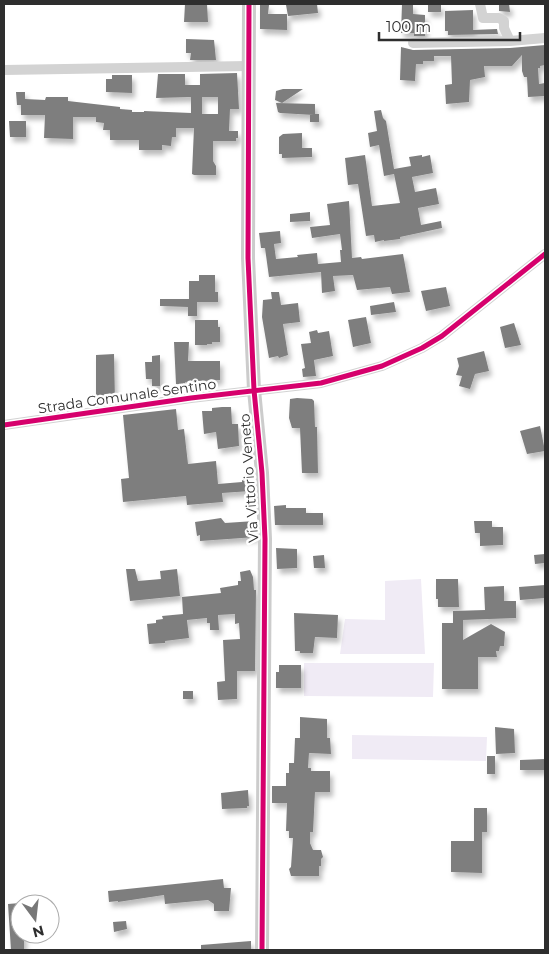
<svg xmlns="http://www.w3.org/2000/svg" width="549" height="954" font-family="Montserrat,sans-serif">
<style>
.green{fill:#f0ebf5}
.building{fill:#7e7e7e;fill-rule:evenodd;filter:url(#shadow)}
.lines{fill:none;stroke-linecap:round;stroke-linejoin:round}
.street{stroke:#d3d3d3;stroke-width:10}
.secondary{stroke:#ccc;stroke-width:14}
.cycleway-casing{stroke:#fff;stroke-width:8}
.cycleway{stroke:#d6006c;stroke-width:5}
.labels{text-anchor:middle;stroke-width:5;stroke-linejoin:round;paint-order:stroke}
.street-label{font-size:14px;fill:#2e2e2e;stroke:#fff}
</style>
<defs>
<filter id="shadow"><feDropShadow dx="3" dy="5" stdDeviation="2.5" flood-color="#0004"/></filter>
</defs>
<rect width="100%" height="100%" fill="#fff"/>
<path class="green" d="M421,579L425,654H340L345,619L385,620V581Z
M304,663H434L433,697L304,696Z
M352,735L487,737L486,761L352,759Z"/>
<path class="building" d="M185,4H207L208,22H184Z
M289,4H317L318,13L288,16L286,5Z
M402,4H413V14L425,15V36H414V33H401Z
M428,4L441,5V12H428Z
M499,4H509L510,12L499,11Z
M260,5H269L268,14H287V30L260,29Z
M473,10V30L497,29L498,34L448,35V31H445V11Z
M186,39L214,40L216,60H190L191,53H186Z
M545,45V65L540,66V68H538L539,84L545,83V96L528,97L527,77H524L522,71V55L512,66H484L485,77L470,80L469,102L446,104L445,85L452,84L451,56H434V61H423V64H416L415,81L400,80L401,47L413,50L510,48Z
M237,73L239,109H230L229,131H238V138H236V141H213V161L216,166V175H194L192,174L194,128H176V137H172L171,146L162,145V150H139V140H110V130H103L104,123L96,122V117H73V139L44,138L45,115H21V105H17L16,92H25V99L45,100L46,97H68V101L120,107V109L132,110V112H144V111L191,113V97L156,98L158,74H185V85H200V74ZM202,97H218V114H202Z
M112,75H132V93L106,92V79H112Z
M283,89H303L282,103L275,100L276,91Z
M276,103L315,104V114H319V122H310V115H314L280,113L278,112Z
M381,110L383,118L386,121L394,169L411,166L409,157L422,155V157L430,155L433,173L412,177L415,192L436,188L439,204L418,208L421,225L441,221L442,228L400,237V239L384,241V240L375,242L374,235L366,236L358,184L348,185L345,158L365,155L372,206L400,203L394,174L384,176L379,145L370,147L368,133L377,131L374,111Z
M9,121H26V137H10Z
M302,133V148H312V157L282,158V154H279V137L283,134Z
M349,201L352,258L361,257L362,259L403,254L410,292L392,294L390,287L357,290L353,275L333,276L335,291L322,293L321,272L269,277L265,248H261L259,233L280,231L281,243L274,244L276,259L298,257L297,255L317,253L318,264L341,262L340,250H342L340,234L312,238L310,227L330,225L327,204Z
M310,212V221L290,222V214Z
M199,275H215V292H218V302H197V316H188V307L160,306V299H189V281H199Z
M446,287L450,306L426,311L421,291Z
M271,292H279L281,305L298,303L300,322L283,324L288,355L279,358L278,356L269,358L262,317L263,300L272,299Z
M394,302L396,312L371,315L370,306Z
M366,317L371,343L353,347L348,320Z
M195,320H218V327H220V342H212V344H207V345H195Z
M514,323L521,345L505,348L500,327Z
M317,330L318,333L329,331L333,356L314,360L316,376L303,377L302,369L305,368L301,344L311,343L309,332Z
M174,342H189L188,361H220V380L185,382V384H176Z
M484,351L489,371L475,374L470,389L459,386L462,376L456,375L459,366L457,358Z
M114,354L115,402L96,405V355Z
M160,355V386H152V379H146L145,362H152V356Z
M297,398L312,399L314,401L315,427H317L318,473H302L300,428H292L289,418L290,399Z
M222,407H231L232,424H238L239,446L218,449L216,432L204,434L202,411H212V408Z
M176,409L178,430L184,429L188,464L216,461L218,484L242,482V479H250L251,491L222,493L223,502L187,505L186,496L123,502L121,479L129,478L123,415Z
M540,426L545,451L527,454L520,431Z
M286,505V508H306V513H323V525H275L274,506Z
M221,518L225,523L255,521L256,537L200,541V535L197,536L195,522Z
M474,521H492V527H503V545L480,546V533H475Z
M276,548L297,549V568L277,569Z
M545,554V563L535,564L534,555Z
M324,555L325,568H314L313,556Z
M126,569H135L138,581L161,579L160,571L177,569L180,596L130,601Z
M250,570L253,577L254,590H256L255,671H237V699L218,700L217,682L225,681L223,640L240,639L239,623L235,624V614L218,615L219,630H210V623H207V618L187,620L189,638L165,641V643L149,644L147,624L156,623V620L163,619L162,616L183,614L182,597L221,593L220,588L238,585V581H241L240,572Z
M436,579H458L459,607H438V599H436Z
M545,585V598L520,600L519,587Z
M504,586V601H516V618L463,620V640L491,624L505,632L504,646H500L499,651H496L497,657H478V689H442V623H453V611L485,610L484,587Z
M294,613L338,615L337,638L315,637L313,653H300V651H295Z
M279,665H301V688H276V672H279Z
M183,691H193V699H183Z
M300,717L327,719V738H330L331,754L309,753L308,768H311V771H330V792H315L313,832H310V843L313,850H321L323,857L321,859V866H319V876H291L289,869L291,867L293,838H289V831H286L287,803H272V786H286V773H289V763H294L295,738H300Z
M495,727L514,729L515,753L496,754Z
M487,756H495V774H487Z
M545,759V770H520V760Z
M248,790L249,806H247V808L222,809L221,793Z
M474,808H487V832H482V873L451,872V841H474Z
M223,879L224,888H231L229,911H214V904L208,900L165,904L164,895L118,902V901L109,902L108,891Z
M20,903V934H24V950H11L8,904Z
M126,921L127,929L114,932L113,922Z
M251,941V950H201V945Z"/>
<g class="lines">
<path class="street" d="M480,4L483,18H499L504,21V28L510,41
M413,43L510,41L545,38
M4,70L248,66
M4,425L191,398L321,383L382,366L422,348L442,336L545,254"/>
<path class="secondary" d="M249,4L248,258L254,390L262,473L265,539L262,950"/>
<defs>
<path id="cycleway" d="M249,4L248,258L254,390L262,473L265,539L262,950
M4,425L191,398L321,383L382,366L422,348L442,336L545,254"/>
</defs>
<use href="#cycleway" class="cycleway-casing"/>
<use href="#cycleway" class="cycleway"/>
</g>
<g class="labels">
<g class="street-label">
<text transform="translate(127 396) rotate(-8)" y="5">Strada Comunale Sentino</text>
<text transform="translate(249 478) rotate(-94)" y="5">Via Vittorio Veneto</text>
</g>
</g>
<rect width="549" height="954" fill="none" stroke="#2e2e2e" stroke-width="10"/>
<g transform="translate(35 919) rotate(165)"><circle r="24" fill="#ffffff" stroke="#ababab"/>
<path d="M0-4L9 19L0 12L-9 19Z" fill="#777777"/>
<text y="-8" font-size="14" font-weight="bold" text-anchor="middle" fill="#2e2e2e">N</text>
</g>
<path d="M379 32v8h141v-8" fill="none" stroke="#2e2e2e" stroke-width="2.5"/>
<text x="386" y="32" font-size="15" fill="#2e2e2e" stroke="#ffffff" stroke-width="4" paint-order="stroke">100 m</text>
</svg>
